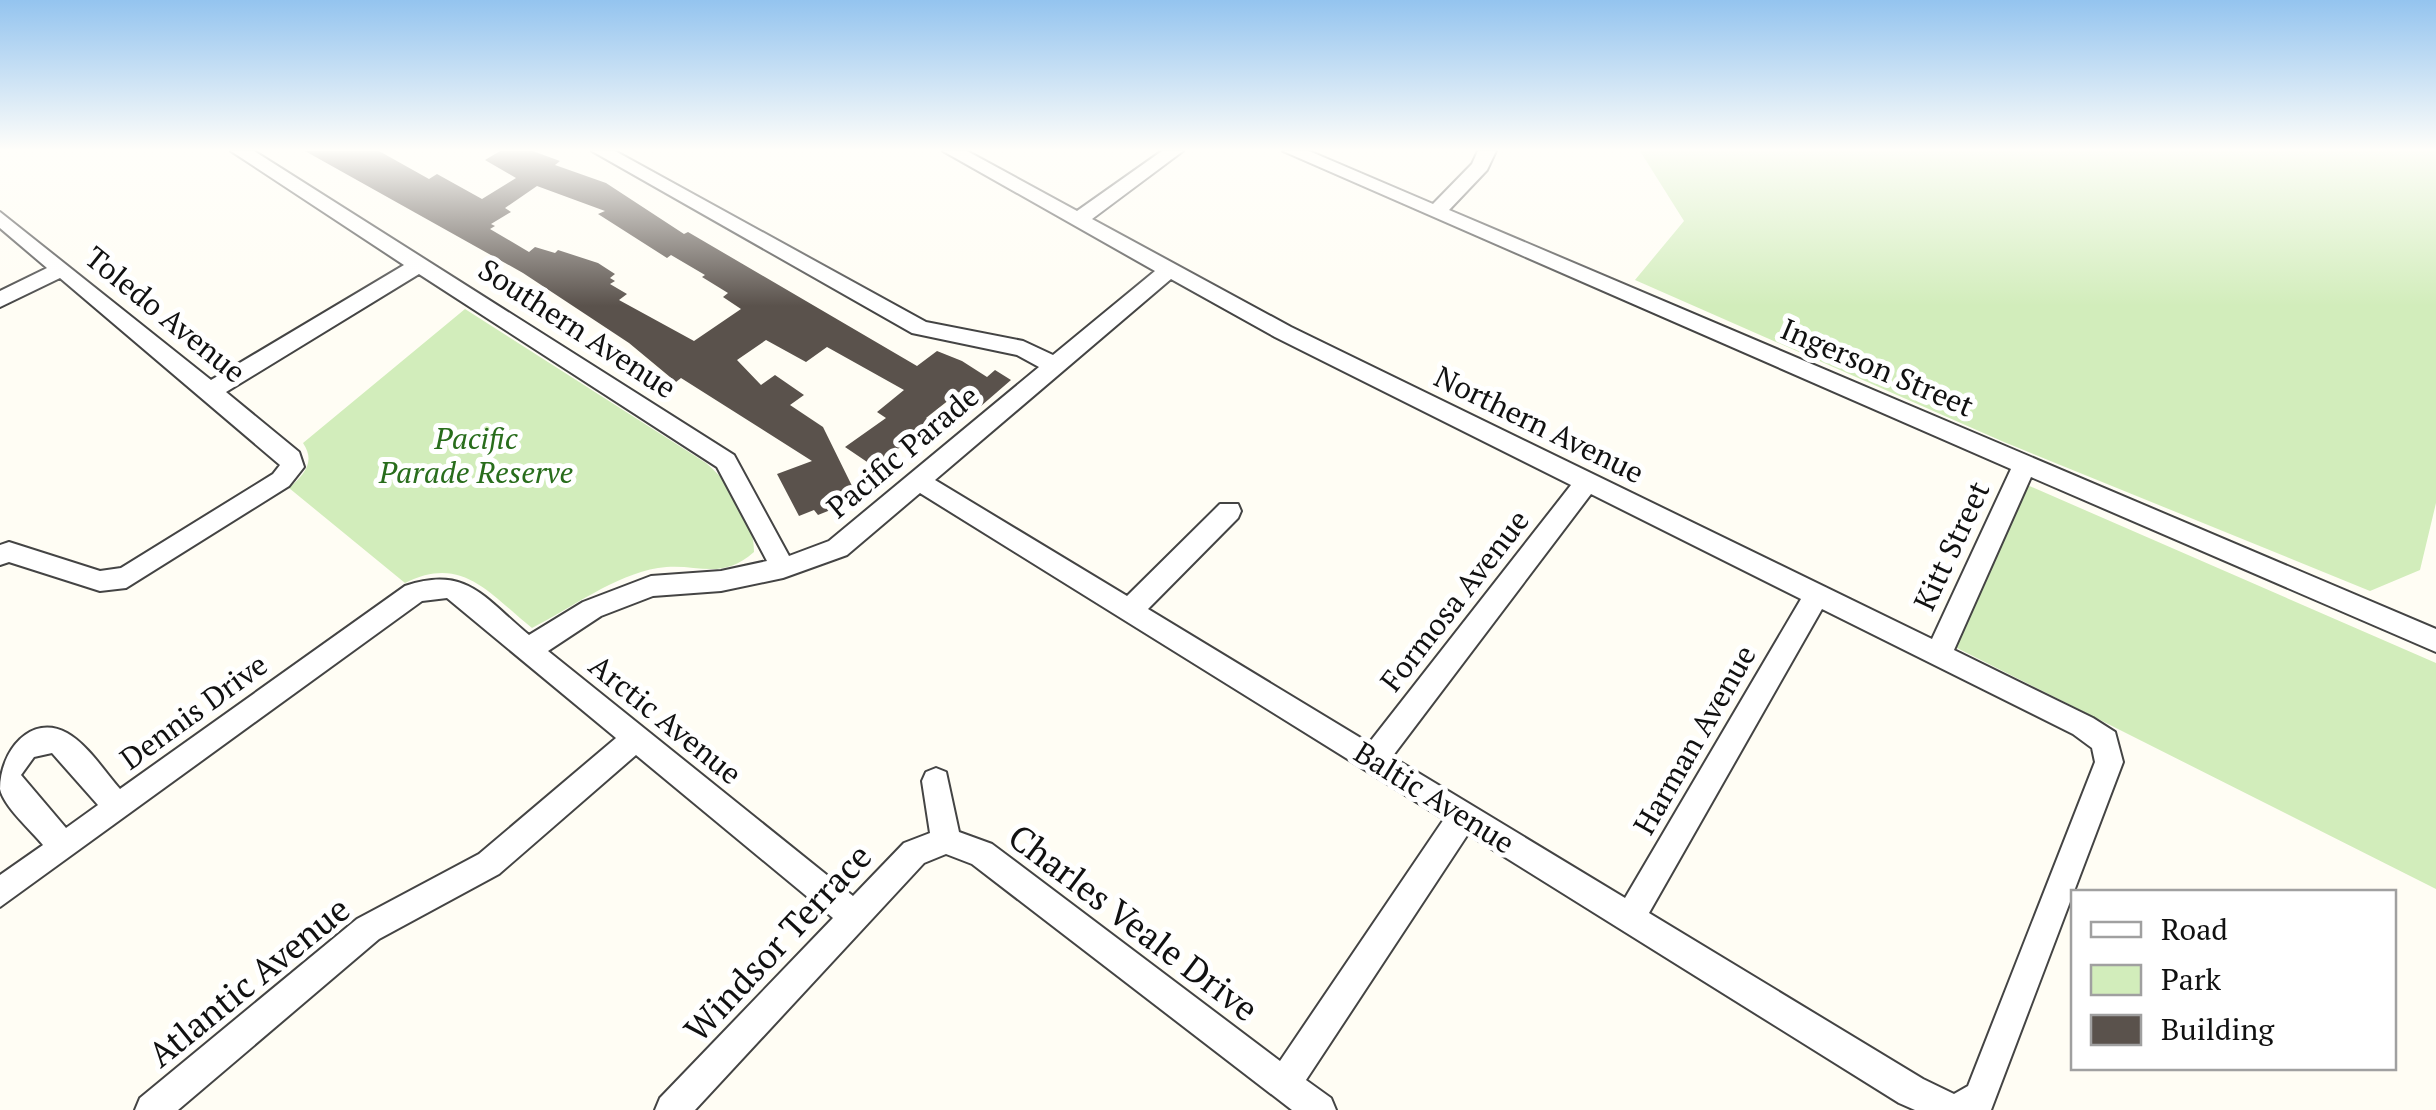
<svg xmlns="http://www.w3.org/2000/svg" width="2436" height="1110" font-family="'PT Serif',serif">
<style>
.green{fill:#d2edbb}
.building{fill:#5a524c;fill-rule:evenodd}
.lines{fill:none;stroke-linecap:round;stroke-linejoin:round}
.minor-casing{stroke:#444;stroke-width:4}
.minor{fill:#fff;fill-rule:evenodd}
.labels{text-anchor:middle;stroke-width:10;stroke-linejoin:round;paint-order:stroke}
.street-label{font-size:30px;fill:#111;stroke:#fff}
.park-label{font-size:30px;font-style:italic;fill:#296d1c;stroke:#fff}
.near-street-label{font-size:35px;fill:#111;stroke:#fff}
</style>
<rect width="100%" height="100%" fill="#fffdf4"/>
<path class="green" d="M1640,151H2436V503L2420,570L2370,591L2004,442L1635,280L1684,221Z
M465,309L706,463C731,484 754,518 754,552C720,582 697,562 658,568C615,575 571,608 532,628C489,594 463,554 405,583L289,488C304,475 316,462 303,443Z
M2025,484L2436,663V889L1955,647Z"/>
<path class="building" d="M305,151H379L429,179L437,174L482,199L516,178L485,160L500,151H533L560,161L555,165L606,183L684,234L688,232L917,366L937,351L962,361L987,377L995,370L1011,380L981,406L959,392L926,418L935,424L887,456L890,459L876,468L845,447L886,418L877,412L904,390L827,347L806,362L766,340L737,360L761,385L775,375L804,395L790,405L823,427L854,490L837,497L843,505L818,515L814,510L799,516L777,474L812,461L681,378L676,382L629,343L523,273ZM537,186L605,211L598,214L667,258L671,255L705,275L702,277L728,293L723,297L741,309L694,341L619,300L627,294L610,284L615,281L610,278L615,274L598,263L558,250L555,253L535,247L529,252L490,229L495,226L491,224L511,212L505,208Z"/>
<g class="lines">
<defs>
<path id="minor" d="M231,151H254L734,455L789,556L829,541L1039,367L1017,355L912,333L592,151H615L926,322L1023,341L1053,355L1155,271L943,151H967L1077,211L1162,151H1183L1092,219L1291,327L1932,639L2011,469L1283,151H1309L1433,204L1472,164L1478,151H1496L1487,170L1449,210L2436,629V652L2031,477L1954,650L2093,718L2115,732L2123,762L1991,1110H1915L1899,1103L1468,834L1306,1080L1331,1098L1336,1110H1292L972,864L946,854L924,863L695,1110H655L660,1098L833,918L636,755L499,874L379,939L178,1110H135L140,1098L357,919L479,854L616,738L447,598L422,601L0,907V875L43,845C31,830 4,807 0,789C0,751 31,713 67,733C87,744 105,772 120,789L405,586C467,565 484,598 529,635L583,602L651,576L721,571L767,561L717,467L419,274L226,392L299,452L304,467L289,486L126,588L100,591L9,562L0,565V545L9,542L100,571L121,568L273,474L280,465L60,278L0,307V291L47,268L0,228V212L211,380L404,265ZM1171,279L1275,337L1571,485L1369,743L1148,609L1238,518L1241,511L1238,504H1220L1127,596L935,480ZM920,493L1444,819L1280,1061L992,844L959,832L946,772L936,768L926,772L922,781L930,833L904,843L853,896L548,651L601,616L653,596L721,591L783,578L847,555ZM1591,494L1801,599L1625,898L1392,757ZM1822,609L2073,734L2092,748L2095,762L1968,1086L1954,1094L1923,1079L1649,913ZM52,753L98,805L66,828L21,775L34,757Z"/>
</defs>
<use href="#minor" class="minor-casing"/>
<use href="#minor" class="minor"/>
</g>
<linearGradient id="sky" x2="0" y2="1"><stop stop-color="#94c4ef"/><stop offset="0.49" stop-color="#fffefa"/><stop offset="1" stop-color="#fffefa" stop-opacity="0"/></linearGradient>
<rect width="2436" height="306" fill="url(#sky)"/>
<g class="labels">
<g class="street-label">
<text transform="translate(165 315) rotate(39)" y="10">Toledo Avenue</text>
<text transform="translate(577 329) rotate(33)" y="10">Southern Avenue</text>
<text transform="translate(1877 368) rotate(23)" y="10">Ingerson Street</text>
<text transform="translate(1539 425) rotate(26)" y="10">Northern Avenue</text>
<text transform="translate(903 452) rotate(-40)" y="10">Pacific Parade</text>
<text transform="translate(1952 546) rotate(-65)" y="10">Kitt Street</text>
<text transform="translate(1455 601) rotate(-52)" y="10">Formosa Avenue</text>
<text transform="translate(194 712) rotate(-36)" y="10">Dennis Drive</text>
<text transform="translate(665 720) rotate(39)" y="10">Arctic Avenue</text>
<text transform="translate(1695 740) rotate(-60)" y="10">Harman Avenue</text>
<text transform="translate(1434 798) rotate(32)" y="10">Baltic Avenue</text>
</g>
<g class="park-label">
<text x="476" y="449">Pacific<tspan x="476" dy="34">Parade Reserve</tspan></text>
</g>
<g class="near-street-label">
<text transform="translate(1133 923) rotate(37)" y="12">Charles Veale Drive</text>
<text transform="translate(778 943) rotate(-47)" y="12">Windsor Terrace</text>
<text transform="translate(249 982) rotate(-39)" y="12">Atlantic Avenue</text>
</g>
</g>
<rect x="2071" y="890" width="325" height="180" fill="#ffffff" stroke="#a0a0a0" stroke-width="2.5"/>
<rect x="2091" y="922" width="50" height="15" fill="#ffffff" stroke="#a0a0a0" stroke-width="2.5"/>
<text x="2161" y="940" font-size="30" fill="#111111">Road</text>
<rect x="2091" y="965" width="50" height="30" fill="#d2edbb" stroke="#a0a0a0" stroke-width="2.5"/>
<text x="2161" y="990" font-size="30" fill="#111111">Park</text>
<rect x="2091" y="1015" width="50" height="30" fill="#5a524c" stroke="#a0a0a0" stroke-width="2.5"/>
<text x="2161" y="1040" font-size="30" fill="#111111">Building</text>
</svg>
